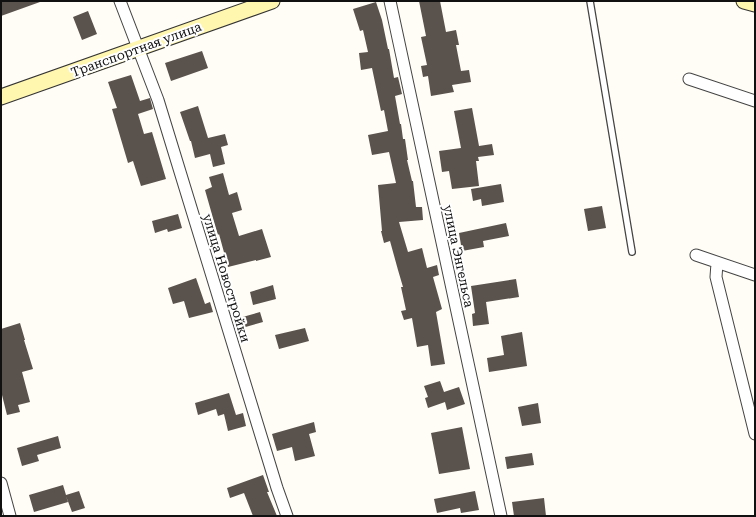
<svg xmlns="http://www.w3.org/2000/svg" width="756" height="517" font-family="'Roboto Serif',serif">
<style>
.building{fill:#5a524d}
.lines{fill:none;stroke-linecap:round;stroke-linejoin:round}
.lane-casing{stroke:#444;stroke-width:8}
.street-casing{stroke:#444;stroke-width:13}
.secondary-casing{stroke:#333;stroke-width:17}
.lane{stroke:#fff;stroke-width:5.5}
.street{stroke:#fff;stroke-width:11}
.secondary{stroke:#fff6b0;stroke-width:15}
.labels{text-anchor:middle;stroke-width:4;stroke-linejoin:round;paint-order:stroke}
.street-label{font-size:13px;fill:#111;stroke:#fff}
</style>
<rect width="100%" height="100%" fill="#fffdf5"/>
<path class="building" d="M1,1H40V2L1,16Z
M419,1H440L446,32L456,30L459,45H456L461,71L469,70L471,82L452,85L454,92L431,96L428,76L423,77L421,66L427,65L421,37L426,36Z
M376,2L382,20L388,49H389L394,78L398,77L402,94L395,96L400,124H401L403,139H405L408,160H407L412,181H413L416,207H422L423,220L399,222L408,252L422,248L427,268L437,265L439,275L433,277L442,309L436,312L445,364L431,366L428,345L417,347L412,318L404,320L401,311L406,310L401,287H403L398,270L390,241L384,243L381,231H382L378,185L396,183L389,152L372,155L368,135L388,131L384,110L381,111L372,68L361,70L359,53L368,52L363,30L360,31L353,9Z
M88,11L97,34L82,40L73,17Z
M202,51L208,68L171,81L165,63Z
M131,75L140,101L150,98L151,102L153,109L138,114L144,134L152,132L166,179L141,186L133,161L128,163L112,109L117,108L108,82Z
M198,106L208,138L225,134L228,145L221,147L225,164L213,167L210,154L195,158L191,141H190L180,112Z
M472,108L479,146L492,144L494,155L478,157L479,161H476L479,186L452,189L449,171L442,172L439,151L461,148L454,111Z
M223,173L229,195L237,192L242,210L232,213L239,236L262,229L271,257L256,261V260L228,267L219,234L218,235L213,218L205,190L212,187L209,177Z
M501,184L504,202L482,206L481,199L473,201L471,189Z
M602,206L606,228L588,231L584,209Z
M178,214L182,228L168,232L167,229L155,233L152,221Z
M506,223L509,236L483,241L484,247L462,251L459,233Z
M196,278L205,304L210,302L213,312L189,318L184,301L173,304L168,288Z
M516,279L519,297L486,302L489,324L473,326L472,314L475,313L471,286Z
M273,285L276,299L253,305L250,292Z
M260,312L263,322L242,328L239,318Z
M20,323L25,340H24L33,369L22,372L30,402L18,405L20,412L7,415L1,391V329Z
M305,328L309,341L279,349L275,335Z
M522,332L527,366L489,372L487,358L504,355L501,336Z
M440,381L444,392L459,387L465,404L447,410L445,402L428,408L425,398L428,397L424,386Z
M229,393L236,415L243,413L246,426L228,431L224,414L218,416L216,409L198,415L195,403Z
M538,403L541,423L522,426L518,407Z
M314,422L316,432L309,434L315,456L295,461L292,447L277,451L272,434Z
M462,427L470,469L439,474L431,433Z
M58,436L61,448L37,455L39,461L22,466L17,448Z
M532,453L534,465L507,469L505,457Z
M263,475L269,492H267L277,516H253L244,493L230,498L227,488Z
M63,485L66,495L79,491L85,508L72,512L66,496L68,502L34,512L29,495Z
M475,491L479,510L461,513L460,508L437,513L434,499Z
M544,498L546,516H514L512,502Z"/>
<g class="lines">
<defs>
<path id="lane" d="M590,1L632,252"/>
<path id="street" d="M120,1L158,100L277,488L287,516
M390,1L501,516
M689,79L755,101
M696,255L755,275
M717,263L716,277L755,434
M1,483L10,516"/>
<path id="secondary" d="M744,1L755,4
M1,97L272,1"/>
</defs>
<use href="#lane" class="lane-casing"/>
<use href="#street" class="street-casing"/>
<use href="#secondary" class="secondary-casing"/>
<use href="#lane" class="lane"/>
<use href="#street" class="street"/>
<use href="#secondary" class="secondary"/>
</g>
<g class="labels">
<g class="street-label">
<text transform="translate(136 49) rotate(-20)" y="5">Транспортная улица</text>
<text transform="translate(459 256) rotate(78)" y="5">улица Энгельса</text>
<text transform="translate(227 278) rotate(73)" y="5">улица Новостройки</text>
</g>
</g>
<rect width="756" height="517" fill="none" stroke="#111111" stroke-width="4"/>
</svg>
